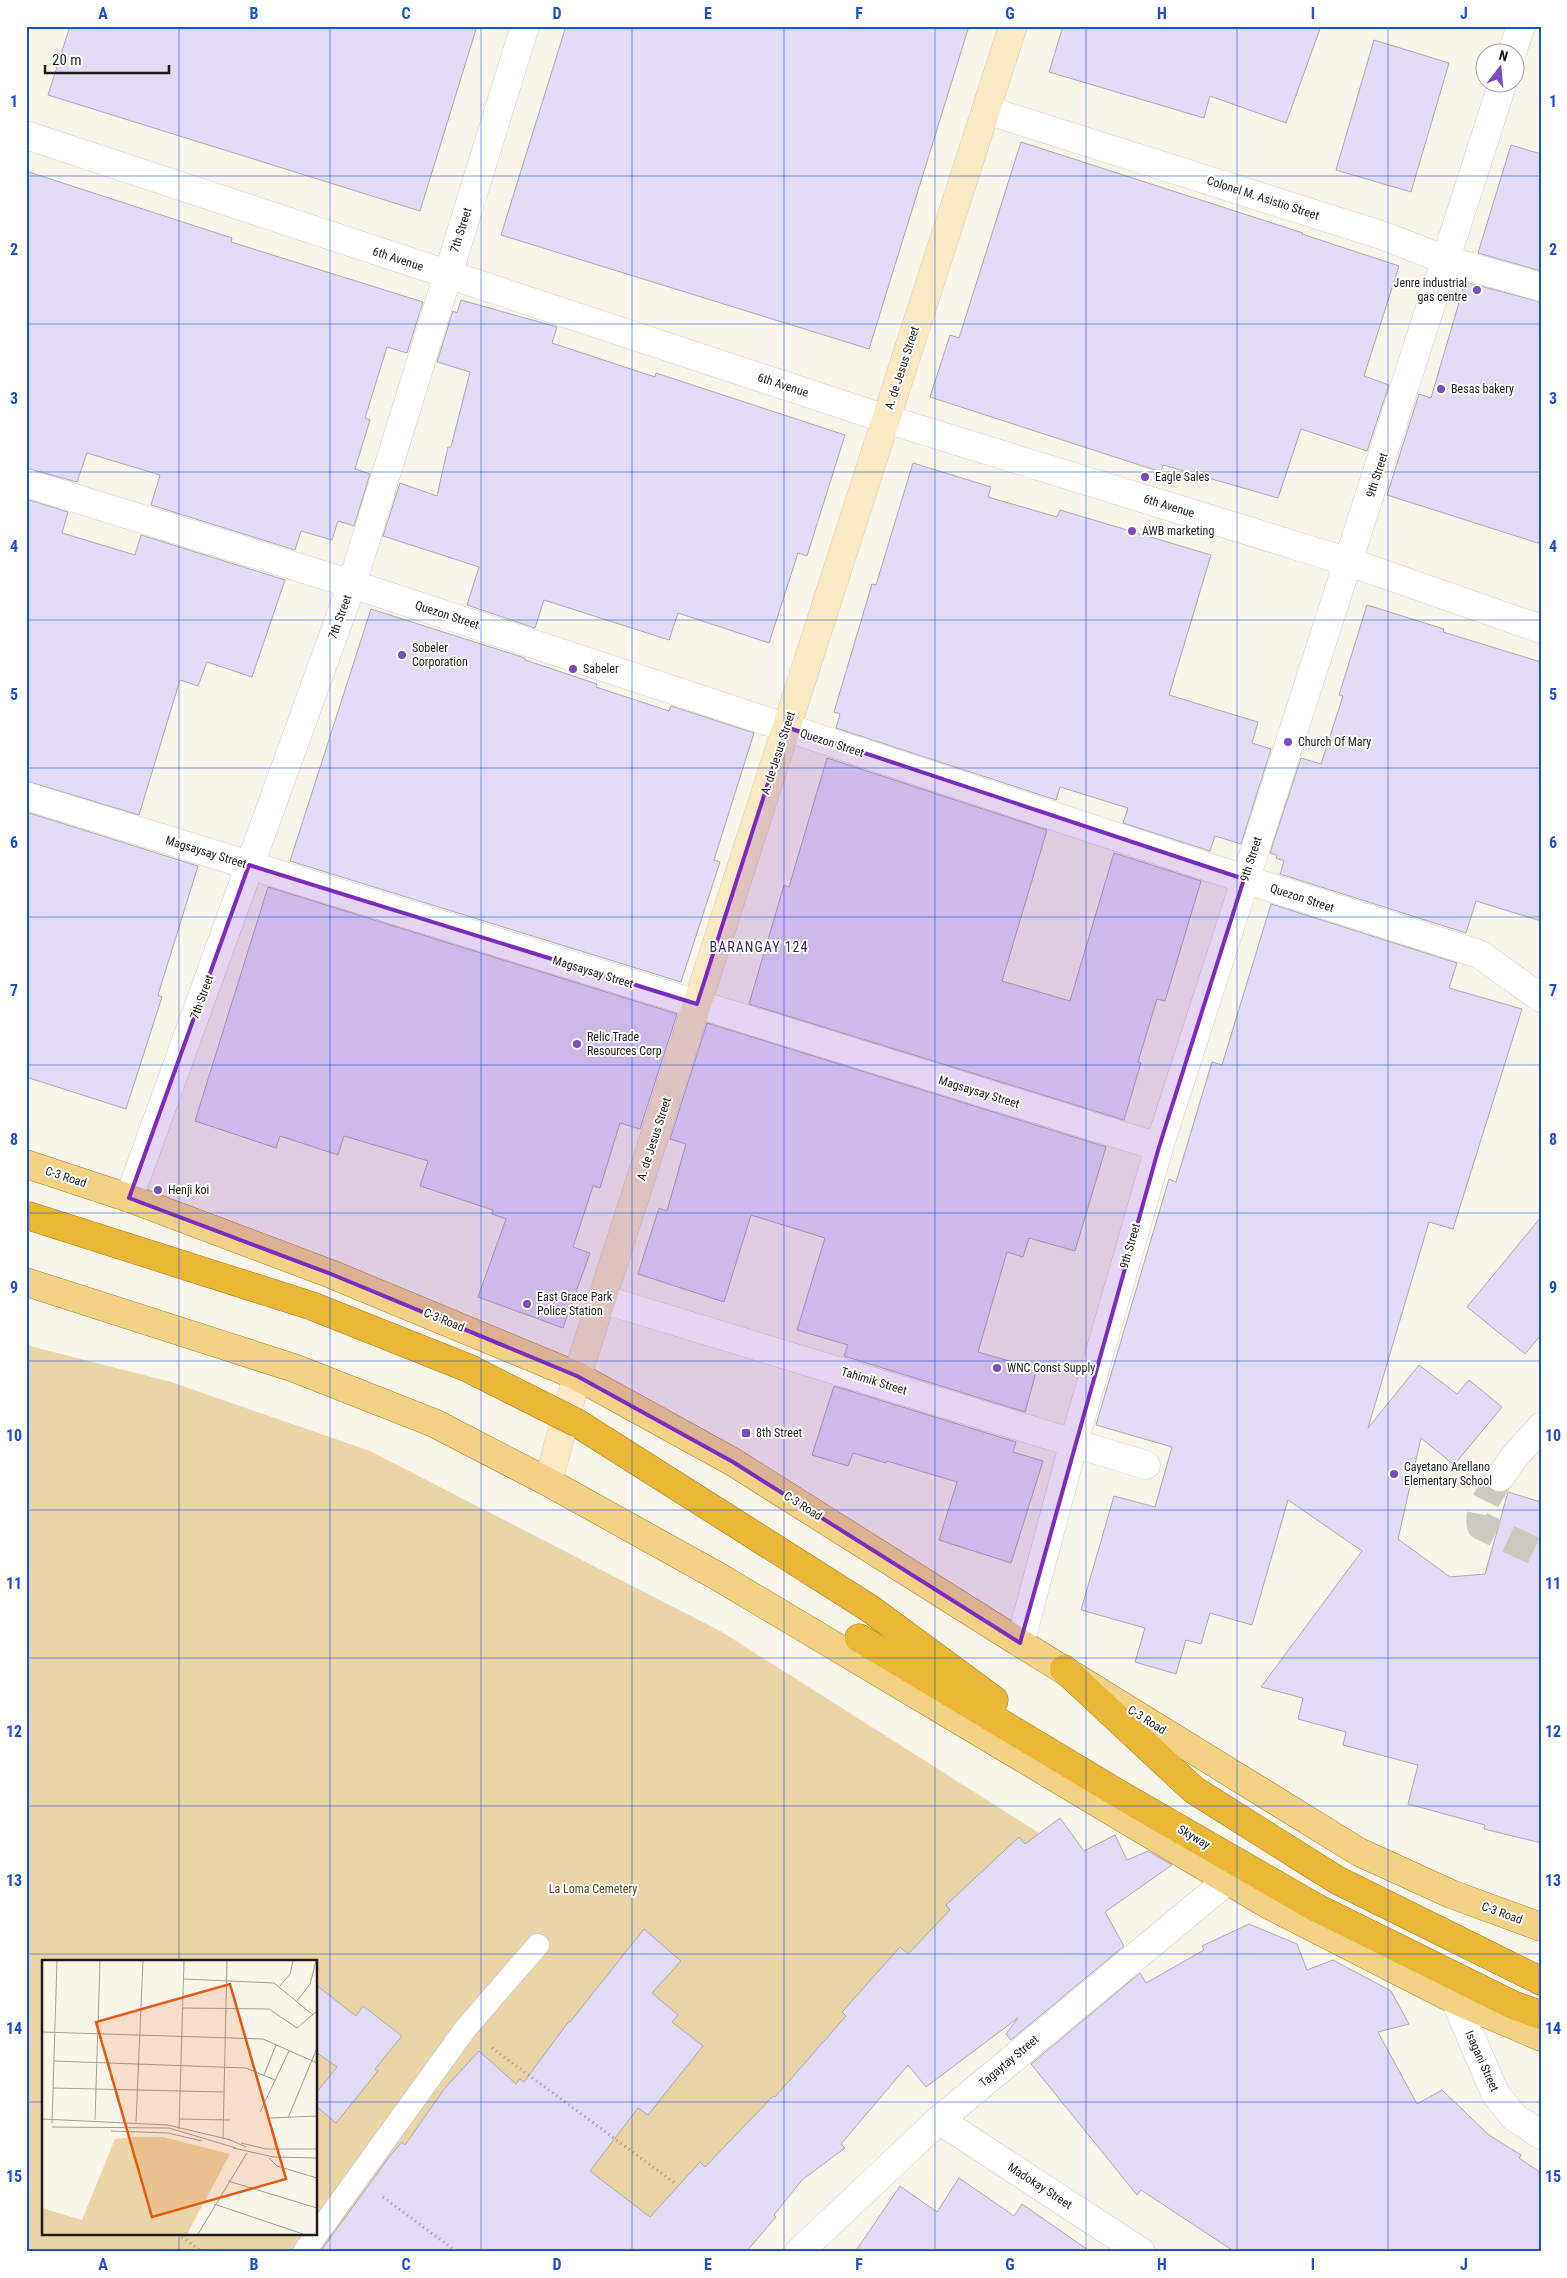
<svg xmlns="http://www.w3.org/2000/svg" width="1567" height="2278" font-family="'Roboto Condensed',sans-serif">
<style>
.green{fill:#ead5a7;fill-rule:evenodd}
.building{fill:#e1dbf5;stroke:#acaab3}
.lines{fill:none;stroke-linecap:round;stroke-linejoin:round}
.minor-tunnel{stroke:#cdcac1;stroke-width:28;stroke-dasharray:28 14;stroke-linecap:butt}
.service-casing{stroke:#d0ccc3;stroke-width:24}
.minor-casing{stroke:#d0ccc3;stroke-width:29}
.secondary-casing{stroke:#d0ccc3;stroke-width:29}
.primary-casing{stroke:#a2802b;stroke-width:29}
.motorway-casing{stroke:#a2802b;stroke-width:29}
.path{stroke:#96938c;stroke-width:3;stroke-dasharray:1 4;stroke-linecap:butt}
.service{stroke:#fff;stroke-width:22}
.minor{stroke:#fff;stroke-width:28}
.secondary{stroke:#f8e9c2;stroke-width:28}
.primary{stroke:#f2d386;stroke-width:28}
.motorway{stroke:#e9b635;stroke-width:28}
.motorway-bridge-casing{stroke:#a2802b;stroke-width:29;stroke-linecap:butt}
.motorway-bridge{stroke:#e9b635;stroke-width:28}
.marked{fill:#7b2cbf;fill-opacity:0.2;stroke:#7b2cbf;stroke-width:4;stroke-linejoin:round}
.grid{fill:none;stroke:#1d4ed8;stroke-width:1;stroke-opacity:0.55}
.poi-dot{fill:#794cc4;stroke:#fff;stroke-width:2}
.labels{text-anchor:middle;stroke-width:4;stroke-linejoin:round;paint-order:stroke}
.street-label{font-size:12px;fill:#1e1d19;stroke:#fff}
.poi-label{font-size:12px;fill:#1e1d19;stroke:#fff;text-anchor:start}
.park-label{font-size:12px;fill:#5f4a17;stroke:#fff}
.neighbourhood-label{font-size:14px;letter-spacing:1px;fill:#3b2661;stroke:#fff}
.inset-road{fill:none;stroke:#a19f97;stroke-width:1}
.view{fill:#e8590c;fill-opacity:0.15;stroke:#e8590c;stroke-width:2.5}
.inset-edge{fill:none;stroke:#1e1d19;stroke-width:2.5}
.neatline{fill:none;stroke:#1d4ed8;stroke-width:2}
.grid-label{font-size:16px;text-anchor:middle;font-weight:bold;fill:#1d4ed8}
</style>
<rect width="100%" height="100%" fill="#f9f5eb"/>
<path class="green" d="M26,1345L171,1382L370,1451L722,1632L1039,1833L641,2252H26ZM44,1962H316V2234H44Z"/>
<path class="building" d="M70,26H477L420,211L48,95Z
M566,26H969L869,349L501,235Z
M1063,26H1321L1286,123L1210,96L1204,118L1049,72Z
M1374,40L1449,63L1411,192L1336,170Z
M1021,142L1303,233L1302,234L1399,266L1364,376L1389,385L1367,451L1301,429L1278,498L1163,465L1161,472L930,397L950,335L959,338Z
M1511,145L1541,154V271L1478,253Z
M26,171L232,238L231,242L423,302L407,353L387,347L365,418L370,420L355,469L370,474L354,526L338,521L332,540L301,531L295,550L151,505L160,475L87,453L77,482L26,468Z
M1465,282L1541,302V544L1387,495L1419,394L1431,398Z
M461,300L557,327L552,343L655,377L656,373L845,435L807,556L798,553L769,643L678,613L669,640L544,600L535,628L467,605L479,567L383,536L400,483L437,496L448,447H451L470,372L437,362L453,311L457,313Z
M913,463L991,487L988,497L1057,517L1060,510L1211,555L1169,695L1258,722L1252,743L1271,749L1241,844L1215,836L1210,851L1123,823L1128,808L1060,787L1056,800L836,728L840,714L834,712L872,584L876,585Z
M26,499L68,512L62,533L135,555L141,535L285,580L252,677L207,662L198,686L180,680L139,815L26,781Z
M1367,605L1444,629L1443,632L1541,662V921L1476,901L1466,933L1280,874L1284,861L1276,858L1277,855L1270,853L1301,758L1321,764L1343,696L1339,695Z
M371,609L525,658V660L597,684L596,687L669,711L671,706L754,733L714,860L720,862L681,982L290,861Z
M827,758L1047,830L1002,981L1070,1001L1114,853L1201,881L1165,1001L1157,999L1138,1062L1141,1063L1124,1120L749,1004L784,885L789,887Z
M26,812L198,866L158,995L162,997L126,1109L26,1077Z
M268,887L677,1014L640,1129L620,1123L600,1188L593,1186L573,1247L590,1253L563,1328L478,1297L506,1219L492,1214L493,1210L420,1186L428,1161L344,1136L338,1155L280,1136L276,1148L195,1121Z
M1271,904L1457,963L1449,988L1522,1009L1453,1229L1429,1222L1368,1428L1419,1365L1457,1394L1469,1380L1502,1407L1454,1465L1421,1438L1398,1539L1450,1577L1485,1574L1508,1492L1541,1502V1843L1484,1829L1485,1825L1408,1804L1418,1765L1343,1745L1346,1732L1298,1719L1303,1698L1261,1687L1362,1551L1288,1500L1252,1625L1210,1613L1201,1644L1186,1640L1176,1674L1135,1662L1145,1628L1081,1610L1114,1496L1155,1507L1172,1447L1096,1425L1169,1179L1176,1182L1212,1062L1222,1065Z
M707,1023L1106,1147L1075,1251L1029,1238L1023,1257L1007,1252L978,1352L1037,1369L1025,1412L844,1356L848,1345L797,1330L825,1238L751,1215L724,1302L638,1274L659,1208L667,1211L686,1144L670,1139Z
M1541,1217V1335L1525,1354L1467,1307Z
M834,1386L1016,1442L1013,1452L1043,1461L1011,1563L939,1540L957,1482L887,1461L886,1463L853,1453L848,1466L812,1455Z
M1060,1818L1084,1851L1115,1835L1127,1860L1148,1851L1172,1865L1105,1912L1124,1946L1011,2040L1006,2034L1018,2018L926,2087L908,2065L841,2144L845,2148L802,2180L774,2215L776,2217L746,2252H320L390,2156L402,2142L405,2145L445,2088L479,2051L516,2084L520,2079L524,2082L569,2021L570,2022L644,1929L681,1961L652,1993L678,2015L672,2022L703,2046L648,2115L638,2108L590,2171L650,2217L700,2162L705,2167L773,2096L775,2097L846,2016L842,2012L900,1947L908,1954L950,1910L946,1905L1019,1837L1025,1844Z
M1249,1924L1297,1944L1307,1970L1333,1960L1391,1991L1409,2024L1378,2032L1417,2104L1442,2090L1489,2135L1521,2155L1519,2158L1541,2173V2252H1235L1141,2190L1137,2195L1031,2064L1140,1973L1146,1983L1204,1950L1202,1946Z
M316,1985L356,2016L363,2006L402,2036L375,2069L378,2071L336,2123L316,2106V2093L337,2067L316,2052Z
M959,2178L1014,2216L1022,2204L1091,2252H855L900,2186L937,2212Z"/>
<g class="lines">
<path class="minor-tunnel" d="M1500,1477C1492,1491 1477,1509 1481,1526L1541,1554"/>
<defs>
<path id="service" d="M304,2252L466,2028L538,1945"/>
<path id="minor" d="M1512,52L1521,26
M986,110L1384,236L1446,260L1541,287
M26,135L886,419L1349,562L1541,629
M26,483L352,584L1244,879L1479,954L1541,998
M26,796L1159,1147
M129,1198L352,584L525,26
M602,1299L1146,1465
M1500,1477L1515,1456L1541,1427
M1020,1643L1074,1442L1159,1147L1503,82
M1455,2000L1495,2093L1514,2117L1541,2135
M939,2120L1141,2252
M799,2252L939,2120L1228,1880"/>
<path id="secondary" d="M548,1482L577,1376L1013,26"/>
<path id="primary" d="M26,1164L129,1198L331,1274L577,1376L733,1462L1020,1643L1359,1852L1451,1894L1541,1927
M26,1282L294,1368L434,1423L548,1482L719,1577L1269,1905L1455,2000L1541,2037"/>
<path id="motorway" d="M577,1423L869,1608L994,1700
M859,1638L1124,1797L1315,1907L1513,2005L1541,2015
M1064,1669L1194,1790L1337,1880L1541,1981"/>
</defs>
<use href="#service" class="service-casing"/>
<use href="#minor" class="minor-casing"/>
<use href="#secondary" class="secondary-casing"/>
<use href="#primary" class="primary-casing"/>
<use href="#motorway" class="motorway-casing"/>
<path class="path" d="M492,2048L676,2184
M383,2197L457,2252
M178,2234L202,2252"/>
<use href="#service" class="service"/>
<use href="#minor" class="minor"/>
<use href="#secondary" class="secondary"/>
<use href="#primary" class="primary"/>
<use href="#motorway" class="motorway"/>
<defs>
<path id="motorway-bridge" d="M26,1215L312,1306L468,1368L577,1423"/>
</defs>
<use href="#motorway-bridge" class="motorway-bridge-casing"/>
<use href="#motorway-bridge" class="motorway-bridge"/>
</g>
<path class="marked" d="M786,727L1244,879L1159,1147L1020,1643L733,1462L577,1376L331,1274L129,1198L249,865L697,1004Z"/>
<path class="grid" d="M179,26V1962M330,26V2252M481,26V2252M632,26V2252M784,26V2252M935,26V2252M1086,26V2252M1237,26V2252M1388,26V2252M26,176H1541M26,324H1541M26,472H1541M26,620H1541M26,768H1541M26,917H1541M26,1065H1541M26,1213H1541M26,1361H1541M26,1510H1541M26,1658H1541M26,1806H1541M26,1954H1541M26,2102H44M316,2102H1541M179,2234V2252"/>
<g class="poi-dot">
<circle cx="1477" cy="290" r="5"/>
<circle cx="1441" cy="389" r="5"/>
<circle cx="1145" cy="477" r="5"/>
<circle cx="1132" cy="531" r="5"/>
<circle cx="402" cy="655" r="5"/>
<circle cx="573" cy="669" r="5"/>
<circle cx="1288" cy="742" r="5"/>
<circle cx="577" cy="1044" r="5"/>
<circle cx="158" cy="1190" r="5"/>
<circle cx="527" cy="1304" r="5"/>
<circle cx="997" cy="1368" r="5"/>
<rect x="741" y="1428" width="10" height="10" rx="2.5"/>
<circle cx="1394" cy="1474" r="5"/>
</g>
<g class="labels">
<g class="street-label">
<text transform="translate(1263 198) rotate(18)" y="4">Colonel M. Asistio Street</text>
<text transform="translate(461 230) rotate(-73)" y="4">7th Street</text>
<text transform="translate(398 259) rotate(18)" y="4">6th Avenue</text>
<text transform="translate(902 368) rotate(-72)" y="4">A. de Jesus Street</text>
<text transform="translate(783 385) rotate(18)" y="4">6th Avenue</text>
<text transform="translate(1377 475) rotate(-72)" y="4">9th Street</text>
<text transform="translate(1169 506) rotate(17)" y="4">6th Avenue</text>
<text transform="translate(447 615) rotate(18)" y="4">Quezon Street</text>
<text transform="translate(340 617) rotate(-70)" y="4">7th Street</text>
<text transform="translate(832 743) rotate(18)" y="4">Quezon Street</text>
<text transform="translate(778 753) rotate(-72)" y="4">A. de Jesus Street</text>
<text transform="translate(206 852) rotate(17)" y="4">Magsaysay Street</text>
<text transform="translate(1251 859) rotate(-72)" y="4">9th Street</text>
<text transform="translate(1302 898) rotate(18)" y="4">Quezon Street</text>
<text transform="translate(593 972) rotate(17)" y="4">Magsaysay Street</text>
<text transform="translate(202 997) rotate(-70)" y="4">7th Street</text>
<text transform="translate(979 1092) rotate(17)" y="4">Magsaysay Street</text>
<text transform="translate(654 1139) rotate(-72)" y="4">A. de Jesus Street</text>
<text transform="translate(66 1177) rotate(18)" y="4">C-3 Road</text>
<text transform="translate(1130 1246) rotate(-74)" y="4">9th Street</text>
<text transform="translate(444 1320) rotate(22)" y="4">C-3 Road</text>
<text transform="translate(874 1381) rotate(17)" y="4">Tahimik Street</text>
<text transform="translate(803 1506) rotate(32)" y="4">C-3 Road</text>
<text transform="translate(1147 1720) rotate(32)" y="4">C-3 Road</text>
<text transform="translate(1194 1837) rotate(30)" y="4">Skyway</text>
<text transform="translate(1502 1913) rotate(20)" y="4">C-3 Road</text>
<text transform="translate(1009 2061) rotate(-40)" y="4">Tagaytay Street</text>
<text transform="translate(1482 2061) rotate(66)" y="4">Isagani Street</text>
<text transform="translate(1040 2186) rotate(33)" y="4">Madokay Street</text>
</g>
<g class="poi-label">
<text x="1467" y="287" text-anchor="end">Jenre industrial<tspan x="1467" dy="14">gas centre</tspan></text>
<text x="1451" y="393">Besas bakery</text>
<text x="1155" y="481">Eagle Sales</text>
<text x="1142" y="535">AWB marketing</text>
<text x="412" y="652">Sobeler<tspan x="412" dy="14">Corporation</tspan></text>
<text x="583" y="673">Sabeler</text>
<text x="1298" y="746">Church Of Mary</text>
<text x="587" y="1041">Relic Trade<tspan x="587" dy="14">Resources Corp</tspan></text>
<text x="168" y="1194">Henji koi</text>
<text x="537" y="1301">East Grace Park<tspan x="537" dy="14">Police Station</tspan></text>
<text x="1007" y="1372">WNC Const Supply</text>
<text x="756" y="1437">8th Street</text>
<text x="1404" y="1471">Cayetano Arellano<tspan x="1404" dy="14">Elementary School</tspan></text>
</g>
<g class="park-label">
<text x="593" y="1893">La Loma Cemetery</text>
</g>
<g class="neighbourhood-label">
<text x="759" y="952">BARANGAY 124</text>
</g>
</g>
<g transform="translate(42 1960)">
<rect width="275" height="275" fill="#f9f5eb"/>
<path d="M88,177H121L188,194L145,274H0V248L40,260L73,179Z" fill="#ead5a7"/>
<path class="inset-road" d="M142,19L232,23L271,55M238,26L248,14L251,1M255,41L268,24L274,1M141,48L227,49L255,68L275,51M0,72L221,79L275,103M12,101L204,108L233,120M222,115L234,85M11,128L181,132M218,152L247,91M228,158L275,156M246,158L275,88M0,159L126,165L189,180M137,159L188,160M53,160L58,1M94,162L101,1M10,163L15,1M10,167L127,168L194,188M137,169L142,1M69,171L126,173L160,181M181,178L185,1M186,179L204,187M199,183L224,189H275M191,188L232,197L275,198M227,198L235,206L275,218M186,221L275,248M172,244L261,274M156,274L205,193"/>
<path class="view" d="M188,24L244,219L110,257L54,62Z"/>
<rect width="275" height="275" class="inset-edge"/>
</g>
<rect width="1567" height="2278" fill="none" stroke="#ffffff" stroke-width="55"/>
<g transform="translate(1500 68) rotate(16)"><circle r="24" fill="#ffffff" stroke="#a5a5a3"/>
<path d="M0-4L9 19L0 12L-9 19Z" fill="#794cc4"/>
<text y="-8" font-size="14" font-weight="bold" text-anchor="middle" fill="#1e1d19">N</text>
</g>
<path d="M45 65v8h124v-8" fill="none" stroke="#1e1d19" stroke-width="2.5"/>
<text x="52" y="65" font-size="15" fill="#1e1d19" stroke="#ffffff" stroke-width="4" paint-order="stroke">20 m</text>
<rect x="28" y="28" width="1512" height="2222" class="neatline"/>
<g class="grid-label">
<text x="103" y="19">A</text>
<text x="254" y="19">B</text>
<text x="406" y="19">C</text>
<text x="557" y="19">D</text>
<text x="708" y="19">E</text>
<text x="859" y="19">F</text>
<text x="1010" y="19">G</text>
<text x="1162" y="19">H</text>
<text x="1313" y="19">I</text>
<text x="1464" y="19">J</text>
<text x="14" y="107">1</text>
<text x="1553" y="107">1</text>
<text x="14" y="255">2</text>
<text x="1553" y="255">2</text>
<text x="14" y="404">3</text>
<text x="1553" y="404">3</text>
<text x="14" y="552">4</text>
<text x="1553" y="552">4</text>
<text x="14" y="700">5</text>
<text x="1553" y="700">5</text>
<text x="14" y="848">6</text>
<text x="1553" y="848">6</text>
<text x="14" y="996">7</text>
<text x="1553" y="996">7</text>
<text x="14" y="1145">8</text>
<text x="1553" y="1145">8</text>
<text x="14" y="1293">9</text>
<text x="1553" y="1293">9</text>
<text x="14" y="1441">10</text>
<text x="1553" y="1441">10</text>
<text x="14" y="1589">11</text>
<text x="1553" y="1589">11</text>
<text x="14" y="1737">12</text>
<text x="1553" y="1737">12</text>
<text x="14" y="1886">13</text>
<text x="1553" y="1886">13</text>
<text x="14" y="2034">14</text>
<text x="1553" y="2034">14</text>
<text x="14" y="2182">15</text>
<text x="1553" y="2182">15</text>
<text x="103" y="2270">A</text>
<text x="254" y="2270">B</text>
<text x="406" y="2270">C</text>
<text x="557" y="2270">D</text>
<text x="708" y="2270">E</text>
<text x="859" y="2270">F</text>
<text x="1010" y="2270">G</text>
<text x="1162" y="2270">H</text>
<text x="1313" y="2270">I</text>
<text x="1464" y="2270">J</text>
</g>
</svg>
